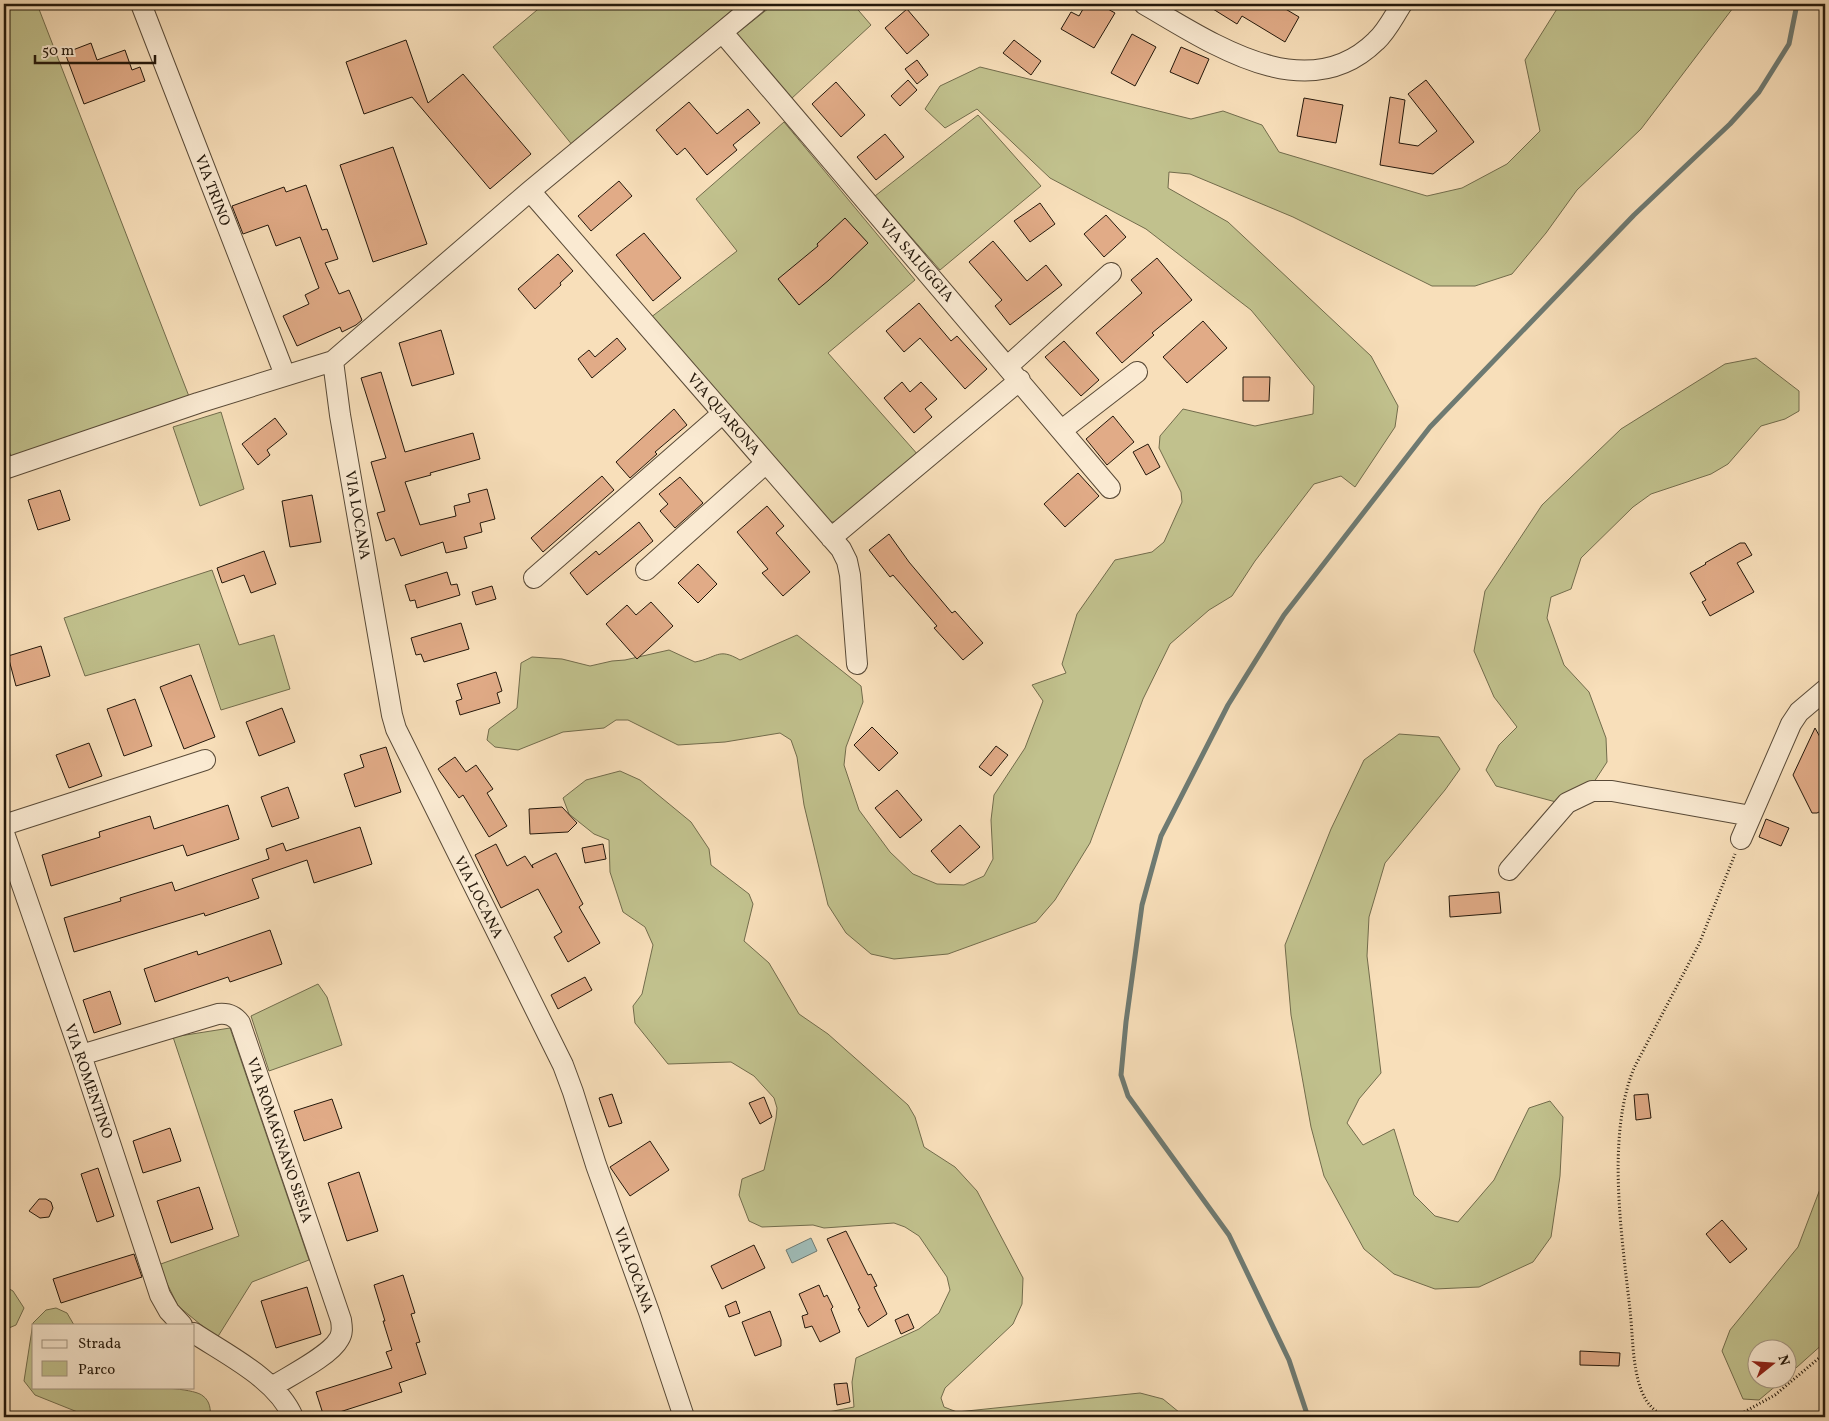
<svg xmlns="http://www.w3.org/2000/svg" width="1829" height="1421" font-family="Vollkorn,serif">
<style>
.green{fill:#c1c18d;stroke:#726c4c}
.water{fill:#9fbbb6;stroke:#6e7a72}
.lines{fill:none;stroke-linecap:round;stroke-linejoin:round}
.stream{stroke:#6e7a72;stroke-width:5}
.building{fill:#e1ab87;stroke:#24180b}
.minor-casing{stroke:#594a37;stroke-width:22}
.path{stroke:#24180b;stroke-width:3;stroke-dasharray:1 2.5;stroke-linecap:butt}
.minor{stroke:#faead2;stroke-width:20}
.labels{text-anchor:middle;stroke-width:4.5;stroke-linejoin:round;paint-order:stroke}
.street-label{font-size:15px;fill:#24180b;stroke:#faead2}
</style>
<rect width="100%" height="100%" fill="#f8dfba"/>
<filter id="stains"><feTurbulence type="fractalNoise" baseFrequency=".004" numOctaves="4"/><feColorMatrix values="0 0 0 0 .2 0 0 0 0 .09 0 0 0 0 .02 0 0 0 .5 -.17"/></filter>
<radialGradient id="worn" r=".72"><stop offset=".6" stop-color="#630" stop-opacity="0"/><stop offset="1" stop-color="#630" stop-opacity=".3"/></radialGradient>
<path class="green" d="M4,4H37L190,399L11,456L4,438Z
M542,4H739L573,146L493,47L543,5Z
M774,4H853L871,25L791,99L735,35Z
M1560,4H1736L1641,129L1577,190L1546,233L1512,274L1475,286H1432L1293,217L1190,174L1169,172L1168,188L1228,222L1371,356L1398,406L1395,427L1355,487L1341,476L1314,484L1255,561L1232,596L1209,610L1170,644L1143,699L1090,843L1055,900L1036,922L948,954L894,959L871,954L846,933L828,905L804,805L797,757L791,740L780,733L725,742L678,745L628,720H616L604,728L563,732L518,750L495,747L487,740L489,729L517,708L521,663L532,657L562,659L590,666L612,661L625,660L669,650L695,662C717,658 718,647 740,660L797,635L861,686L863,702L846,747L844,765L859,810L890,852L913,874L937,884L964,885L984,876L993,859L991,820L994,795L1025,748L1043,701L1032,685L1066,673L1062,664L1077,614L1115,560L1152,552L1164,542L1182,502L1181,492L1159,448L1160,436L1183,409L1255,426L1313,414L1314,386L1251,310L1146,229L1050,178L977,109L945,128L925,109L940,86L980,67L1191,119L1223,111L1262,125L1279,152L1427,196L1462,188L1507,164L1540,131L1525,60Z
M978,115L1041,186L940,270L875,196Z
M784,122L915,280L828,353L919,456L842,522H825L650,318L737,251L696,199Z
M1756,358L1799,391V411L1785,419L1761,426L1728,464L1711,474L1651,494L1633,507L1581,558L1571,589L1551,597L1547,618L1564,665L1589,692L1606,738L1607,762L1592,785L1556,802L1496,786L1486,770L1499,745L1517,727L1494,697L1474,651L1485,591L1542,505L1621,429L1725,364Z
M221,412L244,489L200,506L173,427Z
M212,570L239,645L274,635L290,689L221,710L199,644L85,676L64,618Z
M1399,734L1439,737L1460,769L1445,790L1385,863L1369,917L1367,956L1381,1073L1359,1099L1347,1123L1363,1145L1394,1129L1414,1195L1435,1216L1458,1222L1494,1180L1529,1108L1550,1101L1563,1117L1560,1176L1551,1237L1533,1262L1479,1287L1435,1289L1394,1274L1364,1249L1324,1176L1311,1127L1291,1015L1285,945L1331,829L1364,760Z
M620,771L640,780L691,822L709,849L711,865L749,894L753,904L744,941L769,963L799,1014L828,1034L908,1105L915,1117L924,1147L955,1167L977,1191L1023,1278L1022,1304L1013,1324L945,1388L941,1398L944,1407L957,1412L1140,1393L1163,1399L1185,1417H813L818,1414L854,1407L852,1382L856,1358L919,1329L939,1313L950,1290L947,1277L919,1236L905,1227L894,1223L824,1228L813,1225L762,1227L749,1221L739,1195L742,1179L764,1170L776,1118L777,1108L774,1098L754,1076L731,1062L668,1064L635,1023L633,1006L642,994L653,945L645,927L623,912L610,872L609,840L594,834L569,814L563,798L586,780Z
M318,984L327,997L342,1045L269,1071L251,1016Z
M230,1028L309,1260L252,1282L217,1338L178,1306L158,1265L239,1236L173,1037Z
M1825,1176V1342L1787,1376L1786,1348H1756V1378L1784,1379L1759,1400L1743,1399L1722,1351L1730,1330L1798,1247Z
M4,1286L13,1291L24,1308L16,1325L4,1330Z
M56,1308L67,1313L74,1325H34V1387C61,1387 188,1382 203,1396C210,1401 211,1410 210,1417H90L35,1395L24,1381L33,1323L46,1310Z"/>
<path class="water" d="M811,1238L817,1251L792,1263L786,1250Z"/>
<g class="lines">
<path class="stream" d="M1308,1417L1289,1360L1229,1235L1128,1096L1121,1075L1126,1022L1142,905L1161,836L1228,705L1284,615L1430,427L1634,215L1730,124L1759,92L1789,44L1797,4"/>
</g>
<path class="building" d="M1086,4H1099L1115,13L1094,48L1061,29L1071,12L1079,16Z
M1205,4H1277L1299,17L1285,42L1242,16L1237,24Z
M907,9L929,35L907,54L885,28Z
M1132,34L1156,47L1135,86L1111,73Z
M406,40L428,103L463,74L531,154L490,189L412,97L364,114L346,62Z
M1014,40L1041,61L1031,75L1003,53Z
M91,43L97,60L125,50L132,70L140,67L145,81L84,104L65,53Z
M1181,47L1209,59L1198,84L1170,72Z
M917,60L928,75L917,84L905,69Z
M908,80L917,90L900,106L891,96Z
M1426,80L1474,142L1433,174L1380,165L1390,97L1405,100L1399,143L1418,146L1437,131L1408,94Z
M836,82L865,115L841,137L812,104Z
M1304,98L1343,105L1336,143L1297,136Z
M689,102L717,134L748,109L760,123L733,145L737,150L707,175L685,148L677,155L656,130Z
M885,134L904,157L876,180L857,157Z
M393,147L427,244L373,262L340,165Z
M619,181L632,196L591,231L578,216Z
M306,185L322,230L327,229L338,259L325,263L339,294L349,290L362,320L356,325L342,332L340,327L297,346L283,316L309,304L305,295L319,288L300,237L276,246L268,225L243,234L232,206L284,187L286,192Z
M1040,203L1055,224L1030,242L1014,221Z
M1106,215L1126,237L1104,257L1084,234Z
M845,218L868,243L829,280L799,305L778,279L818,246L817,244Z
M644,233L681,278L653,301L616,255Z
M993,241L1027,281L1046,265L1062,285L1010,325L995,306L1002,300L969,262Z
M558,254L573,271L560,283L561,285L535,309L518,289Z
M1157,258L1192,300L1152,333L1154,335L1122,363L1096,333L1142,293L1131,280Z
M919,303L951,341L957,336L987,369L965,389L920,338L904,352L886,331Z
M1203,321L1227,348L1187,383L1163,357Z
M441,330L454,374L412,386L399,343Z
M617,338L626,349L592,378L578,359L589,350L595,357Z
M1064,341L1099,380L1081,396L1045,357Z
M381,372L405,452L473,433L480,459L430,473L431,475L405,482L420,525L456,516L454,506L470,502L468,494L487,489L495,519L480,523L482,532L464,537L467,548L446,553L443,542L401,556L394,538L386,541L377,513L385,511L371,462L386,458L361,378Z
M1243,377H1270L1269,401H1243Z
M902,382L910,392L921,382L937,399L925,409L932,417L914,433L884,398Z
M674,409L687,425L655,452L657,454L630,478L616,462Z
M1113,416L1134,442L1107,465L1086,439Z
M275,418L287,434L267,450L270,455L258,465L242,444Z
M1148,444L1160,467L1146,475L1133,452Z
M1078,473L1099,496L1065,527L1044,504Z
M602,476L614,490L543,552L531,538Z
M680,477L703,503L675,528L660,511L668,504L659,494Z
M60,490L70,520L38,530L28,500Z
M312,495L321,542L290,547L282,501Z
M767,506L784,526L776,533L810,572L783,596L762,573L768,569L737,532Z
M639,522L653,541L587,595L570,573L596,551L599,555Z
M889,534L909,562L952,613L955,611L983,643L963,660L934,628L937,626L893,575L890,577L869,550Z
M1740,543H1745L1752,555L1737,563L1754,592L1710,616L1702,602L1706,600L1690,573L1706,564L1705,563Z
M264,551L276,584L251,593L244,575L222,583L217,568Z
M698,564L717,584L698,603L678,583Z
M447,572L451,585L457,584L460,595L417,608L415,600L410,601L405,585Z
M492,586L496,599L476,605L472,592Z
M651,602L673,626L637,659L606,624L627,605L636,615Z
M461,623L469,649L424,662L421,654L416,655L411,638Z
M41,646L50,676L16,686L8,656Z
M496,672L502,691L497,693L500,703L460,715L456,701L462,699L457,684Z
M191,675L215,737L184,749L160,687Z
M135,699L152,746L124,756L107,709Z
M282,708L295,742L259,756L246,722Z
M872,727L898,753L879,771L854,745Z
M1815,728L1825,746V809L1817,813H1812L1793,775Z
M89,743L102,776L69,788L56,755Z
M996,746L1008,755L991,776L979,767Z
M386,747L401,792L355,807L344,774L364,767L360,755Z
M455,757L466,772L476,765L493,789L487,793L507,826L489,837L463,795L459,798L438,769Z
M288,787L299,818L272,827L261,797Z
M897,790L922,820L900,838L875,808Z
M228,805L239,839L187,856L183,845L51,886L42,855L100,837L99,832L150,816L154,829Z
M562,807L577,823L568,832L530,834L529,809Z
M1766,819L1789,828L1781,846L1759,837Z
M960,825L980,847L950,873L931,851Z
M360,827L372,864L314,883L307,860L252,879L259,898L205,916L204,913L74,952L64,918L121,901L120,898L172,882L175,891L269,859L266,849L283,843L286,851Z
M496,844L507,866L525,856L533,868L532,865L556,853L583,904L579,907L600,943L568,962L554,937L562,932L538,889L501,908L475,855Z
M603,844L606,859L585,863L582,848Z
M1499,892L1501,913L1450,917L1449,896Z
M270,930L282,964L230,982L228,977L155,1002L144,969L197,951L198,955Z
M585,977L592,990L558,1009L551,995Z
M110,991L121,1024L94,1033L83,1000Z
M612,1094L622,1123L609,1127L599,1098Z
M1648,1094L1651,1118L1636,1120L1634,1095Z
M764,1097L772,1117L760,1124L749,1103Z
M332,1099L342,1128L304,1141L294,1111Z
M170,1128L181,1161L143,1173L133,1141Z
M650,1141L669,1170L630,1196L610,1167Z
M98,1168L114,1216L97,1222L81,1174Z
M359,1172L378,1231L347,1241L328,1183Z
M199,1187L213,1229L171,1243L157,1201Z
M39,1199H46L51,1202L53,1208L49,1217L40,1218L29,1211Z
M1722,1220L1747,1249L1730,1263L1706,1234Z
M846,1231L868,1275L871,1274L877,1286L874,1287L887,1314L868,1327L858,1309L860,1308L827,1239Z
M754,1245L765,1268L722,1289L711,1266Z
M134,1254L142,1277L61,1303L53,1279Z
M403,1275L415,1313L411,1314L420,1342L416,1343L426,1374L399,1383L402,1392L324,1417L316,1392L392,1368L386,1352L392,1350L383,1321H385L374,1285Z
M819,1285L824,1297L827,1295L833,1307L831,1309L840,1332L820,1342L812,1326L805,1328L802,1316L808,1314L799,1294Z
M307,1287L321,1334L276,1348L261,1301Z
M736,1301L740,1313L729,1317L725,1306Z
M770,1311L781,1340V1346L755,1356L742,1322Z
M908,1314L914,1328L901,1334L895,1320Z
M1580,1351L1620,1353L1619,1366L1580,1365Z
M847,1383L850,1402L837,1405L834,1384Z"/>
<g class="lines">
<defs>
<path id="minor" d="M141,4L285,375
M1144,4C1210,42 1306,110 1376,41C1387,31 1394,16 1402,4
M723,33L1110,488
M530,191L841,549L847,561L850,575L857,664
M333,361L340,415L392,715L396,729L563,1065L573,1092L596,1165L649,1312L684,1417
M1008,366L1111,273
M1062,430L1137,372
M4,469L198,403L333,361L530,191L756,4
M831,538L1020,380
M646,570L766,463
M534,578L723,413
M4,825L205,760
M4,833L81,1055L160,1295L169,1311L182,1325
M1741,839L1791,724L1799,712L1825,690
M1509,870L1567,803L1592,791H1612L1751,816
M81,1055L218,1014C227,1013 234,1015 240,1023L341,1320C342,1327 343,1333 339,1339C330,1356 289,1376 272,1387
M194,1333C227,1355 277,1379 293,1417"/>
</defs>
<use href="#minor" class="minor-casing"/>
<path class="path" d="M1665,1417C1654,1411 1647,1404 1642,1392C1632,1367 1633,1336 1630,1310C1622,1237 1606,1137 1634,1068L1699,944L1735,854
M1735,1417L1775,1395L1825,1353"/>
<use href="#minor" class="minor"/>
</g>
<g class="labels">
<g class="street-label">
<text transform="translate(213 190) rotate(69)" y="5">VIA TRINO</text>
<text transform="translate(917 260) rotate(49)" y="5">VIA SALUGGIA</text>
<text transform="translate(724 414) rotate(49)" y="5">VIA QUARONA</text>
<text transform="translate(358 515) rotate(80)" y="5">VIA LOCANA</text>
<text transform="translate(479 897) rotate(63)" y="5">VIA LOCANA</text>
<text transform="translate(89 1081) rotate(71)" y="5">VIA ROMENTINO</text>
<text transform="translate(280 1140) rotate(71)" y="5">VIA ROMAGNANO SESIA</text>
<text transform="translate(634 1270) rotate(70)" y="5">VIA LOCANA</text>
</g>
</g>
<rect width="1829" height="1421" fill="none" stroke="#f8dfba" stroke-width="20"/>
<rect x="5" y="5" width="1819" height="1411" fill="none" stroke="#24180b" stroke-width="2.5"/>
<rect x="10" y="10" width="1809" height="1401" fill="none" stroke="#24180b"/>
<rect x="32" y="1324" width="162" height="65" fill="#faead2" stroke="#a49682"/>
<rect x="42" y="1340" width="25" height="8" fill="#faead2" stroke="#a49682"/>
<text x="78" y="1348" font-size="15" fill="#24180b">Strada</text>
<rect x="42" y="1361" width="25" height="15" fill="#c1c18d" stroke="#a49682"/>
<text x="78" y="1374" font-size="15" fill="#24180b">Parco</text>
<g transform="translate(1772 1364) rotate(73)"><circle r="24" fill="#faead2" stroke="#a49682"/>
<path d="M0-4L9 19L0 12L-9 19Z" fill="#8f2418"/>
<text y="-8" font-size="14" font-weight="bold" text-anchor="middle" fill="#24180b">N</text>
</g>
<path d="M35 55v8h120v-8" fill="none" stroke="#24180b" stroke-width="2.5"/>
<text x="42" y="55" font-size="15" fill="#24180b" stroke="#faead2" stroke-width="4" paint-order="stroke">50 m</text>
<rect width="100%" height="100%" filter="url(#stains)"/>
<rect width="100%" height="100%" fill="url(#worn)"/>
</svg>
